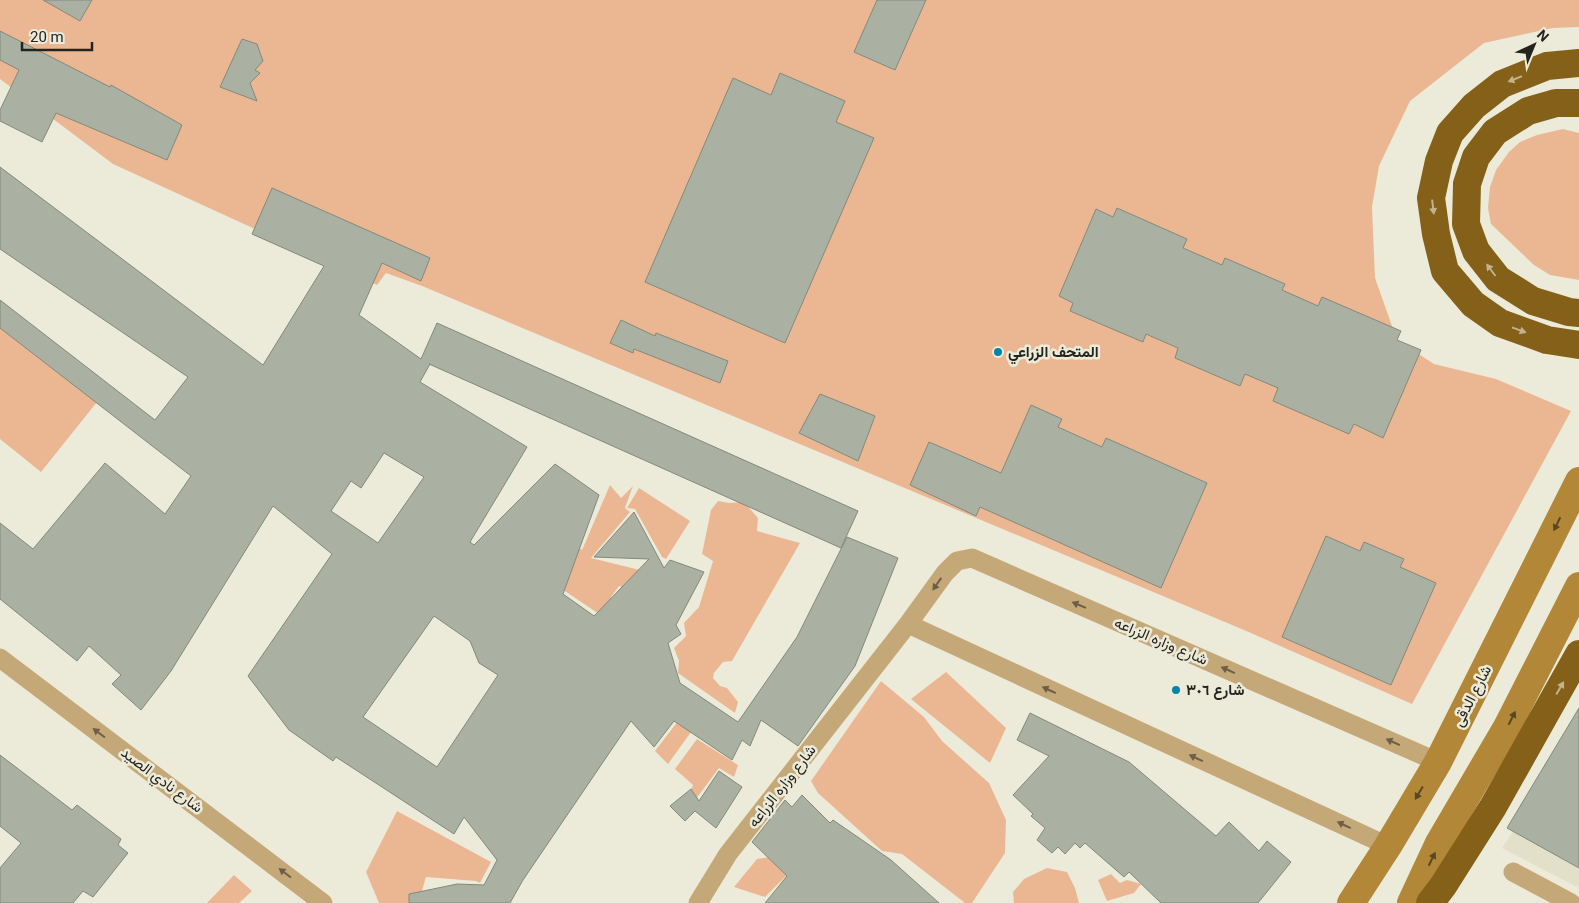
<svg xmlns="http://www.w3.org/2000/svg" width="1579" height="903" font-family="Roboto,Vazirmatn,sans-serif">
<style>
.built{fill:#e2e0c8}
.green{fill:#ebb793}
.building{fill:#aab1a3;stroke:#82897b;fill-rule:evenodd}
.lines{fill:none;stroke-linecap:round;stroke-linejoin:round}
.minor{stroke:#c5a878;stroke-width:19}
.secondary{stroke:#b28737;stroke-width:28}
.motorway{stroke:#846018;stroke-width:28}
.oneway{fill:#c2b38c}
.oneway2{fill:#564727}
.oneway3{fill:#6c5f46}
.poi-dot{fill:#0087a8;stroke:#ecebda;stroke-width:2}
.labels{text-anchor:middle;stroke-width:5;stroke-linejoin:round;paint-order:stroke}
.poi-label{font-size:15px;font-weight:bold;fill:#24241e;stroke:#ecebda;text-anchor:start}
.street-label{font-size:15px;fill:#24241e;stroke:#ecebda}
</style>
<rect width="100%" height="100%" fill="#ecebda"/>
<path class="built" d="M1579,732V888L1502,848Z"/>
<path class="green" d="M0,0H1579V27L1553,28L1484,43L1410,101L1379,166L1372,207L1375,278L1397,340L1434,364L1496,379L1571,411L1412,704L1244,630L422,286L386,273L377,285L113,164L0,79Z
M1563,129L1579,133V280L1550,275L1534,265L1491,224L1488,208L1490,187L1496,170L1509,152L1520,142L1537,135Z
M0,325L101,397L41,472L0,439Z
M610,485L621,498L633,486L625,508L630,512L591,558L644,571L628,589L619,586L611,597L613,609L611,622L529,567L574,544L582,550Z
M639,488L690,521L666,559L662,557L635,509L627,508Z
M718,501L729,503L744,502L758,518L757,531L800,543L732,661L723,662L714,673L713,678L720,686L727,688L738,702L735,713L678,673L679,661L674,648L686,636L684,623L699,607L713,561L702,554L711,510Z
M946,672L1006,728L990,763L911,699Z
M881,681L924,717L942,741L989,783L1006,820L1005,853L972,903H965L902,854L882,851L818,793L811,781Z
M678,721L691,732L668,764L655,751Z
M697,739L738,765L734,777L719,768L693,803L688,796L693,785L675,769Z
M397,811L491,862L480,883L476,881L426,877L421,894L432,903H379L366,872Z
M787,854L790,872L765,897L734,887L757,859Z
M1047,868L1067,872L1075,888L1079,903H1014L1013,892L1024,879Z
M1111,874L1120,883L1127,880L1141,884L1134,893L1107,901L1098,880Z
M234,875L252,891L239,903H207Z"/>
<path class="building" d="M43,0H92L80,21Z
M877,0H926L895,70L854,52Z
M0,31L110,87L111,85L182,125L167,160L56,113L42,142L0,121V110L19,70L0,60Z
M242,39L257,44L263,61L255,70L260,73L250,83L257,101L220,87Z
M780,73L845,101L836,122L874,138L785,343L645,282L733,78L771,95Z
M0,167L263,365L324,266L252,234L272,188L430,258L421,281L382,263L359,315L421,359L437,323L858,511L841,548L429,364H430L420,382L527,447L470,542L474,545L555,464L599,495L563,594L594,616L649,559L594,557L634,512L664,568L670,560L704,572L676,625L681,634L668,643L680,683L738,722L797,637L847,537L898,558L855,666L798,746L761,720L750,746L742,740L732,760L674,721L654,747L631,721L523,880L510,903H409V894L457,884L484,885L497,860L464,817L454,834L336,757L333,761L289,730L248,676L332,554L273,506L171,671L141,710L112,684L121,675L89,646L77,661L0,599V523L33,549L105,463L165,514L191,476L0,328V300L155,420L188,377L0,249ZM384,453L424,477L378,543L331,511L351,481L361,488ZM434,616L470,641L479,663L498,675L437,767L363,717Z
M1117,208L1187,239L1183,248L1222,265L1225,258L1285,284L1282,290L1318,306L1322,297L1401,331L1397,340L1421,350L1383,438L1354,424L1349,434L1273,401L1278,388L1245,374L1240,386L1175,358L1178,348L1146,334L1143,342L1070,311L1073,303L1059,296L1096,209L1113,217Z
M621,320L655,336L656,333L728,361L720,383L634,349L633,353L610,343Z
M820,394L875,416L858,461L799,433Z
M1031,405L1062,419L1058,427L1102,447L1106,438L1207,483L1161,588L980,507L976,516L910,485L929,442L1001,473Z
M1326,536L1360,551L1364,542L1404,559L1400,567L1436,583L1391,685L1282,637Z
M1579,708V868L1507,828Z
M1030,713L1129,762L1216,836L1229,822L1259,851L1267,841L1291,862L1258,903H1161L1129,872L1124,877L1085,843L1080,848L1075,843L1065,854L1058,847L1052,853L1037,840L1045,828L1031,816L1033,814L1013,795L1049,756L1017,740Z
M0,755L72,810L77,805L121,839L118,845L128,853L93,897L83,891L73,903H0V868L21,843L0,826Z
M719,771L742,787L716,828L695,811L685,821L670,806L691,789L699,801Z
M802,795L830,823L833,820L891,860L939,903H765L787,876L752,842L785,800L792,807Z"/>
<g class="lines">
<path class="minor" d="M908,624L1388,846
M0,658L323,903
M1513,872L1571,903
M698,903L728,854L908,624L945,573L957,561L972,558L1438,762"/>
<path class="secondary" d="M1351,903L1388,846L1438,762L1579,481
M1411,903L1439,843L1507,727L1579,586"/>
<path class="motorway" d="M1579,63L1547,66L1502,84L1474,106L1450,133L1439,161L1431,198L1436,234L1445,271L1473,304L1500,323L1547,340L1579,345
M1579,103H1556L1528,111L1495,132L1476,157L1467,184L1466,224L1476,251L1498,279L1533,301L1569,312L1579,313
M1430,903L1443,886L1493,807L1579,654"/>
</g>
<defs><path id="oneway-solid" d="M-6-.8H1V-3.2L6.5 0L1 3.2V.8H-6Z" transform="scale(1.25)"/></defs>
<g class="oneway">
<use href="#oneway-solid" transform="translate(1515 79) rotate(158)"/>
<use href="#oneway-solid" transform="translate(1433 207) rotate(83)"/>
<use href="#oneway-solid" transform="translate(1491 270) rotate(-127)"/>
<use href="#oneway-solid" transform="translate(1519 330) rotate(20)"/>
<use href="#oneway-solid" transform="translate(1560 688) rotate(-60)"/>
</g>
<g class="oneway2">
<use href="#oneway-solid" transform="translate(1557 524) rotate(116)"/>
<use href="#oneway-solid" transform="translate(1512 718) rotate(-63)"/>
<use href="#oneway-solid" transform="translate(1419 793) rotate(121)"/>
<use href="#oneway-solid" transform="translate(1432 859) rotate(-64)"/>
</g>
<g class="oneway3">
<use href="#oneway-solid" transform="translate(937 584) rotate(125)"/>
<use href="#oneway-solid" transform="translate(1079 605) rotate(-157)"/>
<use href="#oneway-solid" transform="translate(1228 670) rotate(-156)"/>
<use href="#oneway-solid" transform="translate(1049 690) rotate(-155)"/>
<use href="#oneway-solid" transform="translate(99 733) rotate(-143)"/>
<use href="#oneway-solid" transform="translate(1393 742) rotate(-156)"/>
<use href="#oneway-solid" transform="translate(1196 758) rotate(-155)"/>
<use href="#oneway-solid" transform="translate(1344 825) rotate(-155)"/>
<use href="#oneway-solid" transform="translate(285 873) rotate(-143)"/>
</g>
<g class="poi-dot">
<circle cx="998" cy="352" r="5"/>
<circle cx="1176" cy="690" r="5"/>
</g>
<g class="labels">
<g class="poi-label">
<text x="1008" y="357">المتحف الزراعي</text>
<text x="1186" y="695">شارع ٣٠٦</text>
</g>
<g class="street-label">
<text transform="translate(1161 641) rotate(23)" y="5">شارع وزاره الزراعه</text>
<text transform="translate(1472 696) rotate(-63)" y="5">شارع الدقى</text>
<text transform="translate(162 780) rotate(37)" y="5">شارع نادي الصيد</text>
<text transform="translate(782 786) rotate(-52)" y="5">شارع وزاره الزراعه</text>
</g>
</g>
<g transform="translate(1534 45) rotate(44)" stroke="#ecebda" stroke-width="4" paint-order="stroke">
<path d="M0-4L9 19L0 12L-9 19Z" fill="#24241e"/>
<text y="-8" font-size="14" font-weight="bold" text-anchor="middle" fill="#24241e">N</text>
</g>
<path d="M22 42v8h70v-8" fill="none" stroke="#24241e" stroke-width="2.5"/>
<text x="30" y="42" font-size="15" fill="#24241e" stroke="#ecebda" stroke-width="4" paint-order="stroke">20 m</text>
</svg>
